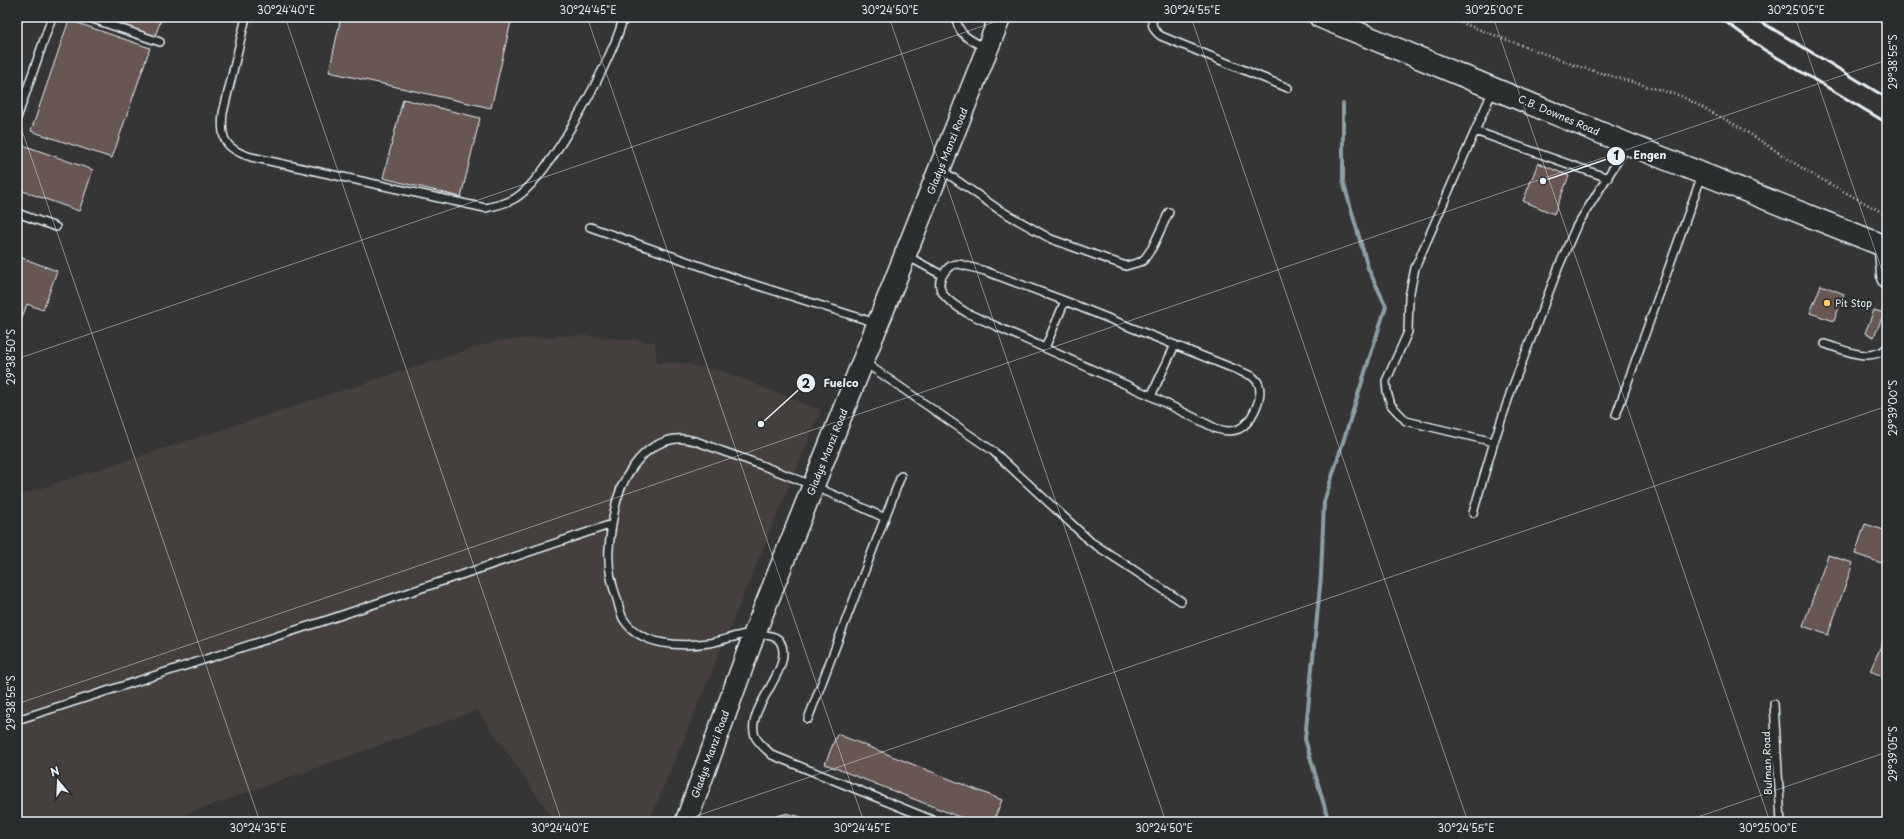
<svg xmlns="http://www.w3.org/2000/svg" width="1904" height="839" font-family="'Playpen Sans',sans-serif">
<style>
.built{fill:#453f3e}
.lines{fill:none;stroke-linecap:round;stroke-linejoin:round}
.stream{stroke:#8aa0a6;stroke-width:4}
.building{fill:#685652;stroke:#e8f1f8}
.lane-casing{stroke:#e8f1f8;stroke-width:10}
.secondary-casing{stroke:#e8f1f8;stroke-width:24}
.path{stroke:#e8f1f8;stroke-width:2.5;stroke-dasharray:1 3;stroke-linecap:butt}
.lane{stroke:#2a2d2e;stroke-width:7}
.secondary{stroke:#2a2d2e;stroke-width:21}
.rail{stroke:#e8f1f8;stroke-width:3}
.ticks{fill:none;stroke:#e8f1f8;stroke-width:1;stroke-opacity:0.45}
.poi-dot{fill:#ffd166;stroke:#2a2d2e;stroke-width:1.5}
.labels{text-anchor:middle;stroke-width:4;stroke-linejoin:round;paint-order:stroke}
.street-label{font-size:10px;fill:#e8f1f8;stroke:#2a2d2e}
.poi-label{font-size:10px;fill:#e8f1f8;stroke:#2a2d2e;text-anchor:start}
.leader{fill:none;stroke:#e8f1f8;stroke-width:1.5}
.callout-dot{fill:#e8f1f8;stroke:#2a2d2e;stroke-width:1.5}
.mark-label{font-size:12px;text-anchor:middle;font-weight:bold;fill:#111}
.callout-label{font-size:11px;text-anchor:middle;font-weight:bold;fill:#e8f1f8;stroke:#2a2d2e;stroke-width:4;stroke-linejoin:round;paint-order:stroke}
.neatline{fill:none;stroke:#e8f1f8;stroke-width:1.5}
.ticks-label{font-size:10px;text-anchor:middle;fill:#e8f1f8}
</style>
<rect width="100%" height="100%" fill="#363535"/>
<filter id="ink" filterUnits="userSpaceOnUse"><feTurbulence type="fractalNoise" baseFrequency=".025" numOctaves="2"/><feDisplacementMap in="SourceGraphic" scale="8" xChannelSelector="R" yChannelSelector="G"/><feConvolveMatrix kernelMatrix="1 2 1 2 8 2 1 2 1" color-interpolation-filters="sRGB"/></filter>
<g filter="url(#ink)">
<path class="built" d="M580,335L655,342L657,363H683L727,373L821,410L649,822H555L478,710L164,822H17V496L495,341Z"/>
<g class="lines">
<path class="stream" d="M1329,822L1305,739L1321,576L1324,502L1386,306L1368,268L1343,181V104"/>
</g>
<path class="building" d="M106,17H162L155,36L106,20Z
M341,17H512L491,108L329,72Z
M69,20L150,48L112,158L31,131Z
M403,99L480,118L461,197L383,178Z
M17,143L93,170L79,211L17,189Z
M1538,163L1569,176L1554,214L1523,201Z
M17,256L57,271L43,310L27,304L18,330Z
M1821,285L1844,294L1834,321L1810,313Z
M1874,310L1884,313L1874,337L1865,333Z
M1865,524L1887,531V565L1855,554Z
M1828,555L1853,563L1828,635L1803,626Z
M1887,632V678L1870,671Z
M837,734L1002,800L993,822H972L825,764Z"/>
<g class="lines">
<defs>
<path id="lane" d="M87,17L160,42
M246,17L223,113C220,139 225,149 251,157L485,208C494,206 505,204 514,199C546,181 597,84 612,49C617,39 620,28 624,17
M956,17C957,35 972,41 986,48
M1153,17C1150,25 1155,32 1161,36L1288,88
M1493,90L1415,268L1409,297L1408,332L1386,381L1387,392L1391,405L1406,421L1494,442
M17,118L52,17
M1475,131L1608,178
M942,170L998,209L1051,239L1126,266L1143,261L1152,248L1169,212
M17,213L56,227
M590,227L740,280L876,323
M1878,246L1881,280L1887,290
M907,256L942,275
M959,264L985,271L1065,301L1252,376C1255,379 1258,381 1259,385C1263,399 1251,423 1239,429C1231,432 1225,431 1217,429L1151,396L967,313C954,305 930,291 944,273C948,267 951,264 959,264Z
M1825,344C1845,350 1869,363 1887,348
M1045,348L1065,301
M864,362L993,451L1091,542L1181,601
M1151,396L1175,345
M1616,415L1702,175
M1473,513L1494,442L1511,391L1559,266L1576,227L1627,146
M885,518C832,493 778,470 722,451C708,446 691,437 676,439C641,443 619,481 614,513C608,546 605,566 617,599C619,606 620,614 624,620C641,646 681,647 709,643C729,640 744,630 766,635C771,636 775,636 779,640C798,666 744,708 755,736C758,743 766,749 772,755L937,822
M1774,704L1781,822
M808,719L901,476
M17,720L330,619L612,524
M771,822L787,818L803,822"/>
<path id="secondary" d="M1320,17L1628,144L1887,247
M686,822L755,632L1000,17"/>
</defs>
<use href="#lane" class="lane-casing"/>
<use href="#secondary" class="secondary-casing"/>
<path class="path" d="M1446,17L1577,66L1681,96L1741,128L1808,172L1887,215"/>
<use href="#lane" class="lane"/>
<use href="#secondary" class="secondary"/>
<path class="rail" d="M1719,17L1763,49L1887,123
M1753,17L1887,98"/>
</g>
</g>
<path class="ticks" d="M285,17L562,822M587,17L864,822M889,17L1166,822M1191,17L1468,822M1493,17L1770,822M1795,17L1887,285M17,116L260,822M17,359L1009,17M17,704L1887,60M679,822L1887,406M1683,822L1887,752"/>
<circle class="poi-dot" cx="1827" cy="303" r="4"/>
<g class="labels">
<g class="street-label">
<text transform="translate(1559 115) rotate(23)" y="4">C.B. Downes Road</text>
<text transform="translate(947 151) rotate(-68)" y="4">Gladys Manzi Road</text>
<text transform="translate(827 452) rotate(-68)" y="4">Gladys Manzi Road</text>
<text transform="translate(710 754) rotate(-70)" y="4">Gladys Manzi Road</text>
<text transform="translate(1767 763) rotate(-92)" y="4">Bulman Road</text>
</g>
<g class="poi-label">
<text x="1835" y="307">Pit Stop</text>
</g>
</g>
<path class="leader" d="M1543 181L1616 156M761 424L806 383"/>
<g class="callout-dot">
<circle cx="1543" cy="181" r="4"/>
<circle cx="761" cy="424" r="4"/>
<circle cx="1616" cy="156" r="10"/>
<circle cx="806" cy="383" r="10"/>
</g>
<g class="mark-label">
<text x="1616" y="160">1</text>
<text x="806" y="388">2</text>
</g>
<g class="callout-label">
<text x="1650" y="159">Engen</text>
<text x="841" y="387">Fuelco</text>
</g>
<rect width="1904" height="839" fill="none" stroke="#2a2d2e" stroke-width="44"/>
<g transform="translate(58 781) rotate(341)" stroke="#2a2d2e" stroke-width="3" paint-order="stroke">
<path d="M0-3L7 15L0 10L-7 15Z" fill="#e8f1f8"/>
<text y="-6" font-size="11" font-weight="bold" text-anchor="middle" fill="#e8f1f8">N</text>
</g>
<rect x="22" y="22" width="1860" height="795" class="neatline"/>
<g class="ticks-label">
<text x="286" y="14">30°24'40"E</text>
<text x="588" y="14">30°24'45"E</text>
<text x="890" y="14">30°24'50"E</text>
<text x="1192" y="14">30°24'55"E</text>
<text x="1494" y="14">30°25'00"E</text>
<text x="1796" y="14">30°25'05"E</text>
<text transform="translate(1893 62) rotate(-90)" y="4">29°38'55"S</text>
<text transform="translate(11 357) rotate(-90)" y="4">29°38'50"S</text>
<text transform="translate(1893 408) rotate(-90)" y="4">29°39'00"S</text>
<text transform="translate(11 703) rotate(-90)" y="4">29°38'55"S</text>
<text transform="translate(1893 754) rotate(-90)" y="4">29°39'05"S</text>
<text x="258" y="832">30°24'35"E</text>
<text x="560" y="832">30°24'40"E</text>
<text x="862" y="832">30°24'45"E</text>
<text x="1164" y="832">30°24'50"E</text>
<text x="1466" y="832">30°24'55"E</text>
<text x="1768" y="832">30°25'00"E</text>
</g>
</svg>
